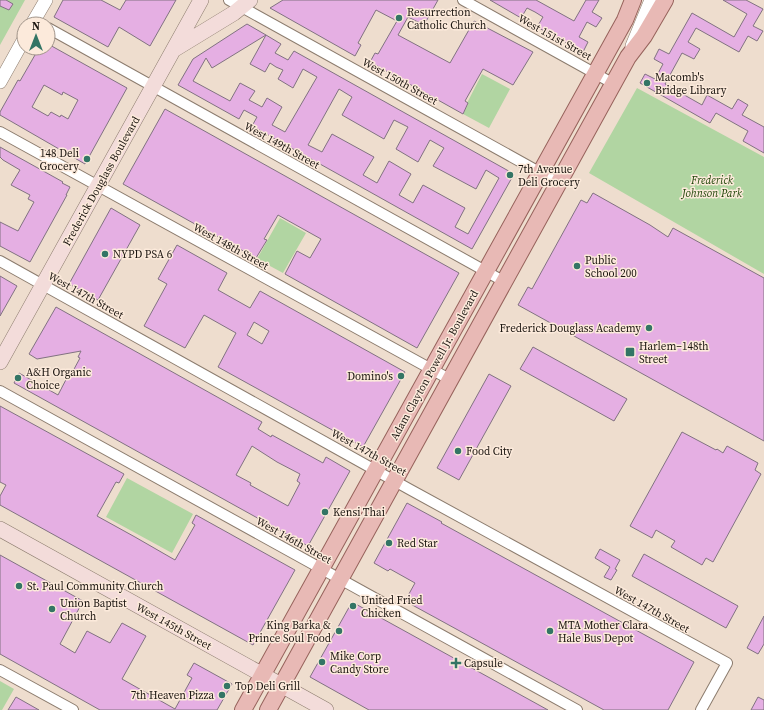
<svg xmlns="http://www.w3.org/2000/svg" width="764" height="710" font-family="'Source Serif 4',serif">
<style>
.green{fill:#b1d5a2}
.building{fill:#e5afe3;stroke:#817281;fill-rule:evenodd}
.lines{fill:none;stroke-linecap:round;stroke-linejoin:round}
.minor-casing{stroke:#8c7c6e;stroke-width:12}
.tertiary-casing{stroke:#8c7c6e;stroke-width:14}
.secondary-casing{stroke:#8c7c6e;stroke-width:16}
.primary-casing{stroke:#96625b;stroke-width:18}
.minor{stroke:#fff;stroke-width:10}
.tertiary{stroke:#fff;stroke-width:13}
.secondary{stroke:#f3dcda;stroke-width:15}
.primary{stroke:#e8b9b5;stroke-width:16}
.poi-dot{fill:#337565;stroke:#fceadb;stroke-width:1.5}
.labels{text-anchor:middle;stroke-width:3;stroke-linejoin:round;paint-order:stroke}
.poi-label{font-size:11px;fill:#1b1510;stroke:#fceadb;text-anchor:start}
.street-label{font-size:11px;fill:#1b1510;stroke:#fceadb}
.park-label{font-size:11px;font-style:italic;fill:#204608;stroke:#fceadb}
</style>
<rect width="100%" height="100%" fill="#eeddce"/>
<path class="green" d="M0,0H25L0,45Z
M482,74L510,89L489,128L463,114L468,104L467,103Z
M637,88L764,157V274L589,173Z
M280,218L306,233L283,273L257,259Z
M127,478L193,514L172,553L106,517Z
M0,681L14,689L2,710H0Z"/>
<path class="building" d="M0,0H6L13,4L9,10L0,6Z
M63,0H101L120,10L126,0H176L150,46L119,27L108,47L54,17Z
M283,0H438L424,25L408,17L398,35L450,63L474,21L533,52L513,85L483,69L465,101L468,103L463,114L370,62L375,53L378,54L397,21L376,10L358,43L361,45L355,56L270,8Z
M490,0H536L574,21L586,0H599L592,12L602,18L596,27L587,22L579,37L588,42L583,52L537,27L543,17L535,12L527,8L521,18Z
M723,0H746L763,9L753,26L763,31L757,41L748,36L739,52L696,28L688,42L700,49L694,59L682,53L665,84L702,105L707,95L732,109L738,99L748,105L742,115L764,127V153L743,141L748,131L716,113L710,123L640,83L645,74L655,79L663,64L654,59L659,49L669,54L692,13L734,37L747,14Z
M247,24L266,35L212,68L206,58L193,81L230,101L240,83L255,91L249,100L262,107L267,98L282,107L272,125L285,132L317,77L303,69L293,88L278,79L283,70L276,67L270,63L265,72L250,64L266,35L281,44L275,53L288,60L294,51L514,174L472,249L252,126L257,117L244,110L239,119L178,85L193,59ZM339,89L352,97L342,115L384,139L394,120L408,127L396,149L418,162L430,140L444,148L433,166L476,189L486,170L499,178L468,234L455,227L465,208L423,185L413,203L399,195L411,174L389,161L377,183L363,175L374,157L332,134L322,152L308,145Z
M48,44L127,88L85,164L0,115V112L18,80L20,81L39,48H48ZM44,85L62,95L63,92L78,100L68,119L61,115L60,117L51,112L48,116L32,107Z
M165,109L459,273L417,348L285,274L297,251L310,258L321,239L278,215L264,239L267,240L256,258L123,184Z
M0,147L63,182L62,183L70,187L66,195H67L30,262L0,246V222L18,231L34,202L28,199L30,195L11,185L20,170L3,160L0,157Z
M593,193L650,225L668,237L673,228L764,278V441L518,305L528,287L532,289L581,200L587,203Z
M111,208L140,225L98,300L69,284Z
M177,245L227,273L218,290L250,308L260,291L405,372L363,447L218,367L236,333L204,315L185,348L144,326L167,284L158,279ZM254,322L269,331L262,344L247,335Z
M0,276L17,286L0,316Z
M56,307L262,422L258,429L271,437L272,435L323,463L326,457L350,471L308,546L14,383L19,373L58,395L71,370L73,371L80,358L78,357L81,351L37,359L29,354ZM252,446L277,462L300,474L297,481L300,483L288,506L250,485L251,483L236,475Z
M533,347L627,399L614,421L520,369Z
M489,374L511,386L459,480L437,468Z
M0,406L124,474L119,483L116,482L97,516L135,537L175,560L195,525L192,523L196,515L295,570L253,645L0,505V496L6,485L0,482Z
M682,432L716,450L717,449L723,453L727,446L758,463L755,470L761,474L713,562L706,558L702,565L671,547L675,541L656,530L652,538L630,526Z
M407,503L442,522L441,523L694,662L668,710H604L405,601L415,583L390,569L388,571L374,563Z
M600,549L620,560L615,569L617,570L611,580L604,577L610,567L595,558Z
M644,554L738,606L726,628L632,576Z
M0,555L83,601L60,644L75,653L87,631L110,643L122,623L146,636L122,679L175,709L192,678L187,675L194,663L232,684L217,710H100L0,654Z
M352,602L392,624L548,710H369L344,696L310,677Z
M764,616V644L758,654L747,648Z
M16,697L39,710H8Z
M758,697L764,700V710H751Z"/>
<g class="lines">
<defs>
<path id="minor" d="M229,0L559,183
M463,0L614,84
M48,28L505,282
M0,132L451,380
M0,261L409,489L727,663L701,710
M0,391L577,710
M0,670L73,710"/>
<path id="tertiary" d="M32,24L46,0
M632,46L651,0
M0,82L24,39"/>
<path id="secondary" d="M175,49L234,13L250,0
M0,362L201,0
M0,529L326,710"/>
<path id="primary" d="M243,710L625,20L633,0
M268,710L628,57L644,36L665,0"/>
</defs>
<use href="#minor" class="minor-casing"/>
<use href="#tertiary" class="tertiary-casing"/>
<use href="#secondary" class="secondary-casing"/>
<use href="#primary" class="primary-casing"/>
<use href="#minor" class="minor"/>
<use href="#tertiary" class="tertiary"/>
<use href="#secondary" class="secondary"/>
<use href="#primary" class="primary"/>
</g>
<g class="poi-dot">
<circle cx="399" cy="18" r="4"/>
<circle cx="647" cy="83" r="4"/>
<circle cx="87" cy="159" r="4"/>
<circle cx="510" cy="175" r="4"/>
<circle cx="105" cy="254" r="4"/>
<circle cx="577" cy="266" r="4"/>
<circle cx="649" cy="328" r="4"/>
<rect x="625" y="347" width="10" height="10" rx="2"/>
<circle cx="401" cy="376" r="4"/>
<circle cx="18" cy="378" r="4"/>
<circle cx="458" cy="451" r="4"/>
<circle cx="325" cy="512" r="4"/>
<circle cx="389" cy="543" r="4"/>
<circle cx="19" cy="586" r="4"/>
<circle cx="353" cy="606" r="4"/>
<circle cx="52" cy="609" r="4"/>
<circle cx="339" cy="631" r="4"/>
<circle cx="550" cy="631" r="4"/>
<circle cx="322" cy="662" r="4"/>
<path d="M454 657h4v4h4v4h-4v4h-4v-4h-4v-4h4z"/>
<circle cx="227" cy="686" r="4"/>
<circle cx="222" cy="695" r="4"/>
</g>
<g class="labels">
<g class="poi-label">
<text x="407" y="16">Resurrection<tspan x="407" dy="13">Catholic Church</tspan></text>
<text x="655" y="81">Macomb's<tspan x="655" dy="13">Bridge Library</tspan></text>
<text x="79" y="157" text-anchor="end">148 Deli<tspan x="79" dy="13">Grocery</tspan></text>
<text x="518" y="173">7th Avenue<tspan x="518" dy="13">Deli Grocery</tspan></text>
<text x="113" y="258">NYPD PSA 6</text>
<text x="585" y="264">Public<tspan x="585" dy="13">School 200</tspan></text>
<text x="641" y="332" text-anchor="end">Frederick Douglass Academy</text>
<text x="639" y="350">Harlem–148th<tspan x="639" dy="13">Street</tspan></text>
<text x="26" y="376">A&amp;H Organic<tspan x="26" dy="13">Choice</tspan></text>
<text x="393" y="380" text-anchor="end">Domino's</text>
<text x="466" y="455">Food City</text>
<text x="333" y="516">Kensi Thai</text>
<text x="397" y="547">Red Star</text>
<text x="27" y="590">St. Paul Community Church</text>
<text x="361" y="604">United Fried<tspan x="361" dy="13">Chicken</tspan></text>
<text x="60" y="607">Union Baptist<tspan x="60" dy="13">Church</tspan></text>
<text x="331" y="629" text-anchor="end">King Barka &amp;<tspan x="331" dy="13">Prince Soul Food</tspan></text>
<text x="558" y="629">MTA Mother Clara<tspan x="558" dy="13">Hale Bus Depot</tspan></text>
<text x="330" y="660">Mike Corp<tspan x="330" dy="13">Candy Store</tspan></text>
<text x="464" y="667">Capsule</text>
<text x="235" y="690">Top Deli Grill</text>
<text x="214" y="699" text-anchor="end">7th Heaven Pizza</text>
</g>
<g class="street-label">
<text transform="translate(555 37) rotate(29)" y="4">West 151st Street</text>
<text transform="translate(400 81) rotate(29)" y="4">West 150th Street</text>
<text transform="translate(282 145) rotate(29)" y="4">West 149th Street</text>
<text transform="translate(101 181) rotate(-61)" y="4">Frederick Douglass Boulevard</text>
<text transform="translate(231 246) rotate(29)" y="4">West 148th Street</text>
<text transform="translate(86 295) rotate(29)" y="4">West 147th Street</text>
<text transform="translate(434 365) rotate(-61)" y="4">Adam Clayton Powell Jr. Boulevard</text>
<text transform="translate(369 452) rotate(29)" y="4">West 147th Street</text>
<text transform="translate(294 540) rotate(29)" y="4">West 146th Street</text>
<text transform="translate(652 609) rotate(29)" y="4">West 147th Street</text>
<text transform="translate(174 626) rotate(29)" y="4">West 145th Street</text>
</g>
<g class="park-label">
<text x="712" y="184">Frederick<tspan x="712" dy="13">Johnson Park</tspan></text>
</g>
</g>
<g transform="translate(36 36)"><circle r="19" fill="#fceadb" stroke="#a2958a"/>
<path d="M0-3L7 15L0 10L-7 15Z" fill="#337565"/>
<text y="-6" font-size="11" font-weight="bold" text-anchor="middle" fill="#1b1510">N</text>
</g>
</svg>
